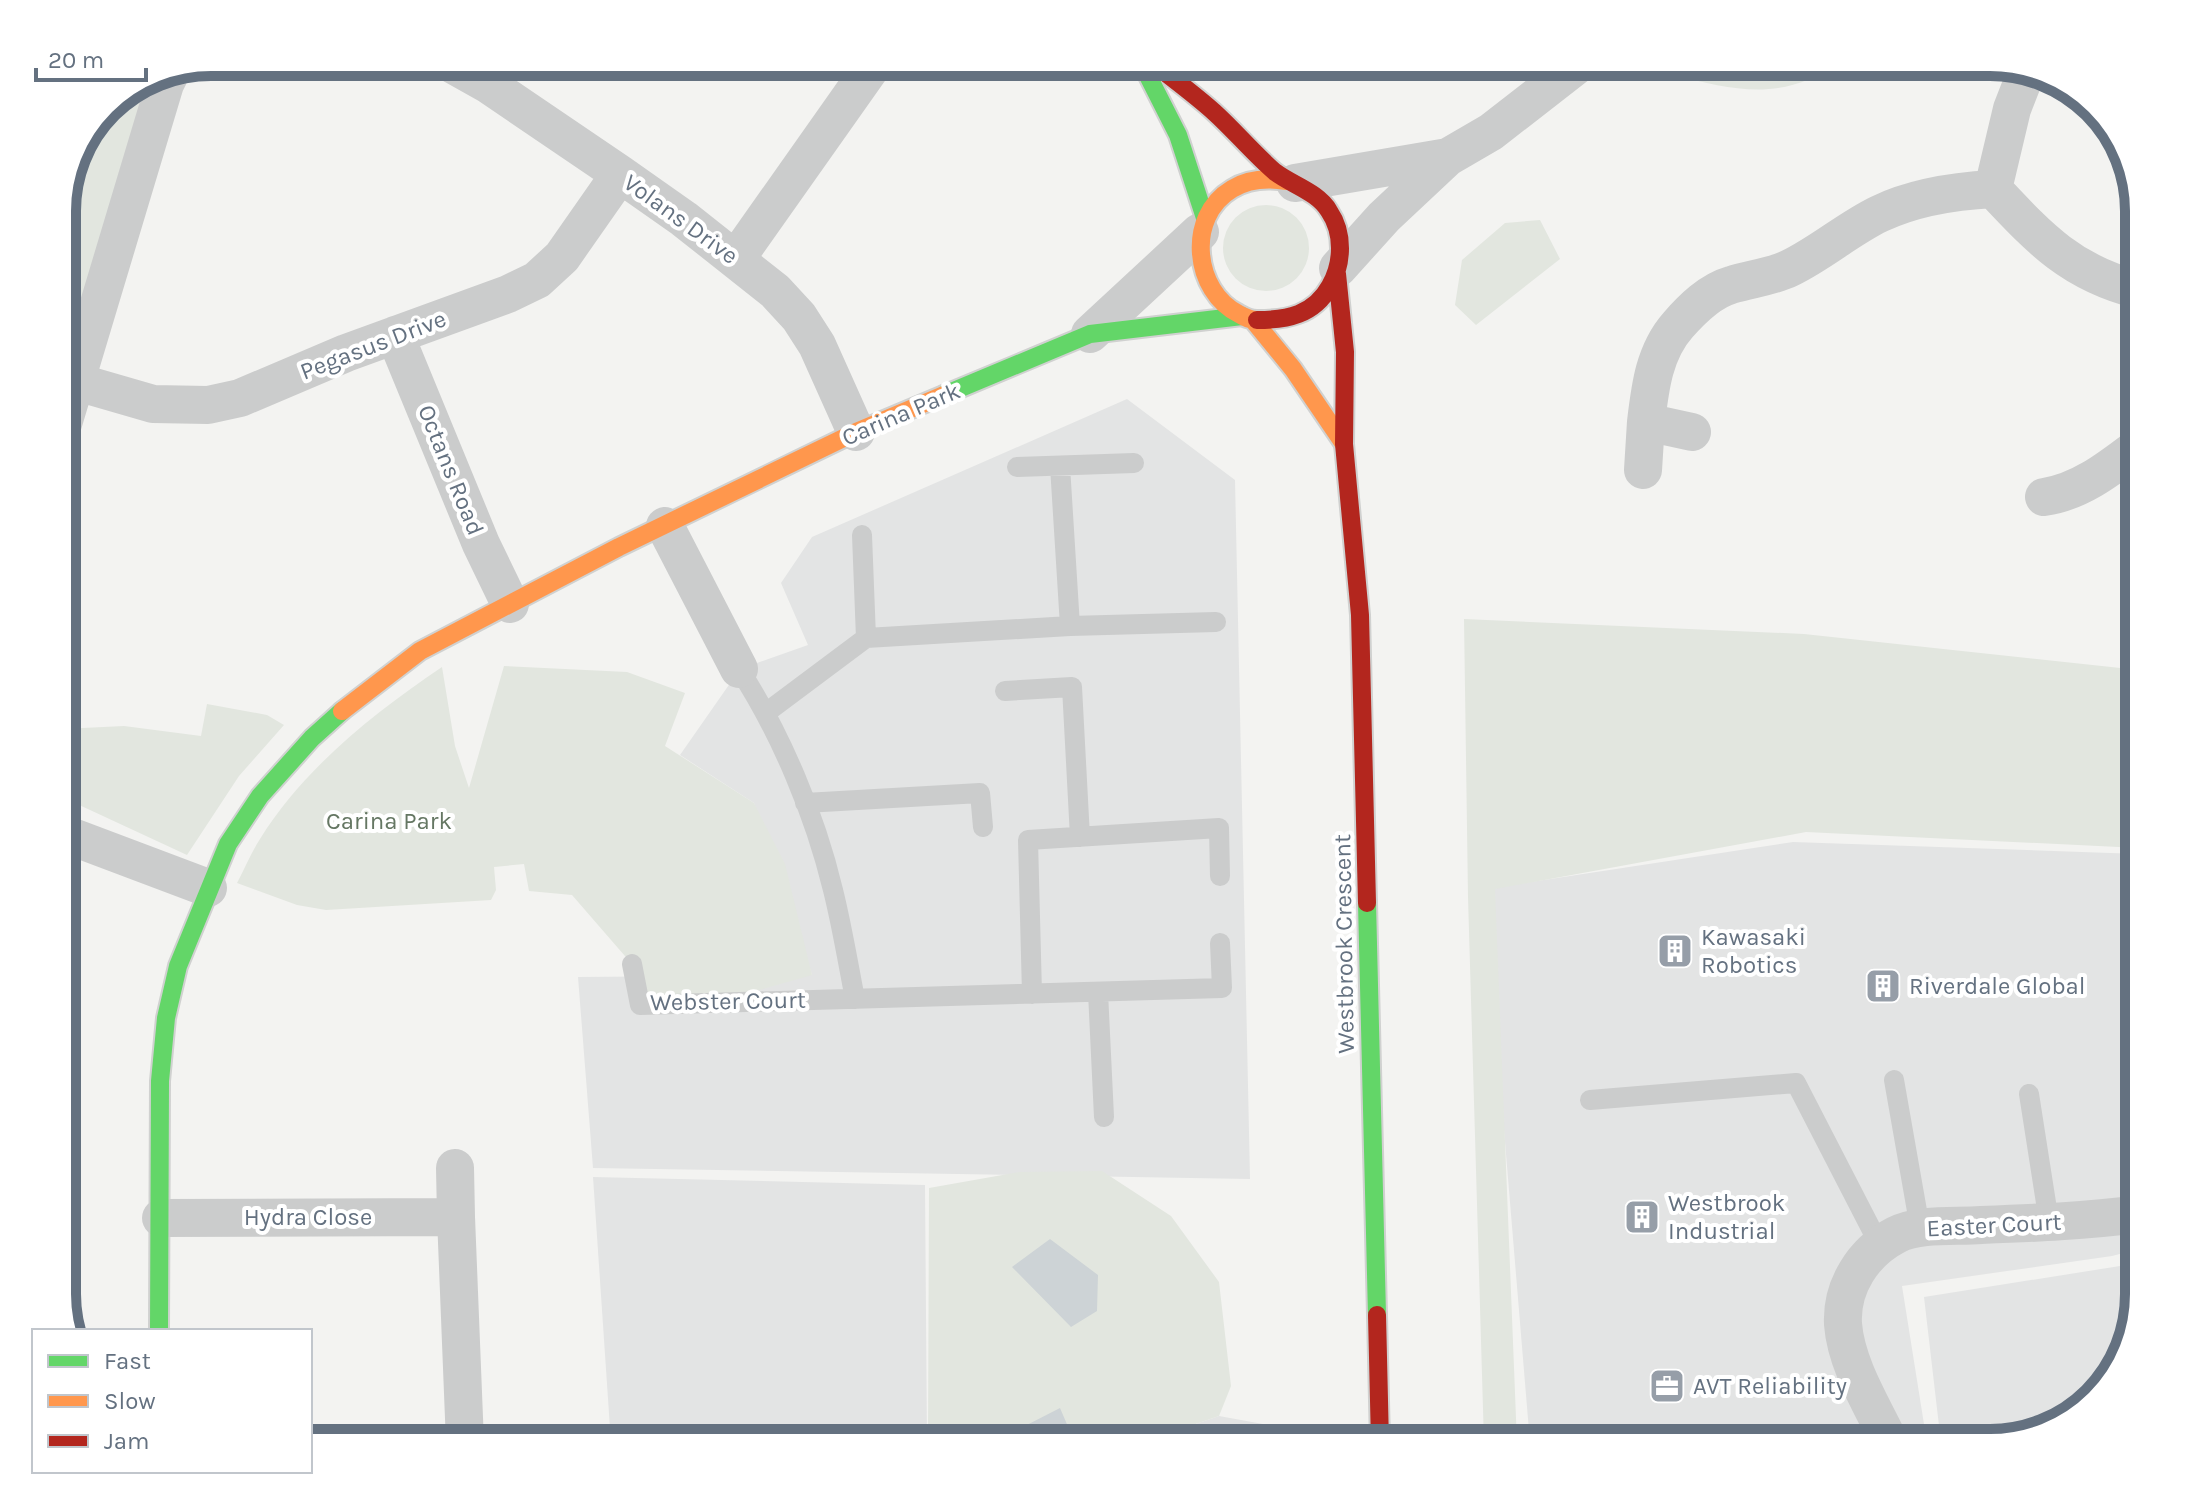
<svg xmlns="http://www.w3.org/2000/svg" width="2201" height="1505" font-family="Karla,sans-serif">
<style>
.built{fill:#e3e4e4}
.green{fill:#e2e6df}
.water{fill:#cdd3d6}
.lines{fill:none;stroke-linecap:round;stroke-linejoin:round}
.fast-casing{stroke:#d0d1d0;stroke-width:22}
.slow-casing{stroke:#d0d1d0;stroke-width:22}
.jam-casing{stroke:#d0d1d0;stroke-width:22}
.lane{stroke:#cbcccc;stroke-width:20}
.street{stroke:#cbcccc;stroke-width:38}
.fast{stroke:#63d668;stroke-width:18}
.slow{stroke:#ff974d;stroke-width:18}
.jam{stroke:#b3261e;stroke-width:18}
.labels{text-anchor:middle;stroke-width:8;stroke-linejoin:round;paint-order:stroke}
.street-label{font-size:24px;fill:#647180;stroke:#fff}
.park-label{font-size:24px;fill:#657763;stroke:#fff}
.poi-label{font-size:24px;fill:#647180;stroke:#fff;text-anchor:start}
.rim{fill:none;stroke:#647180;stroke-width:10}
</style>
<rect width="100%" height="100%" fill="#f3f3f1"/>
<path class="built" d="M1127,399L1235,480L1250,1179L593,1168L578,977L812,975L754,803L680,755L740,669L808,645L781,583L812,537Z
M1793,842L2139,854V1249L2112,1256L1902,1286L1927,1443H1530L1484,889Z
M593,1177L925,1185L927,1443H611Z
M2139,1263V1294L2114,1377L2056,1427L1990,1443H1941L1924,1297Z
M1219,1416L1263,1424L1268,1443H1140Z"/>
<path class="green" d="M1665,62H1840C1783,102 1736,91 1674,75Z
M155,73L62,445V202L106,105Z
M1223 248a43 43 0 1 1 86 0a43 43 0 1 1-86 0Z
M1540,220L1560,259L1476,325L1455,305L1462,260L1505,223Z
M1464,619L1804,634L2139,670V848L1806,832L1495,889L1517,1443H1484L1468,897Z
M504,666L627,672L685,693L665,746L754,803L785,864L812,975L710,1004L640,1005L631,963L572,895L529,891L524,864L494,867L496,890L491,900L326,910L297,905L237,883C245,868 251,853 260,839C304,768 374,713 442,667L455,746L469,788Z
M207,704L267,715L284,725L239,776L187,855L62,797V729L124,726L201,736Z
M1102,1171L1171,1216L1219,1282L1231,1386L1219,1416L1140,1443H928L929,1188L1019,1172Z"/>
<path class="water" d="M1050,1239L1098,1275L1097,1311L1071,1327L1012,1267Z
M1060,1408L1075,1443H1013L1011,1433Z"/>
<g class="lines">
<defs>
<path id="fast" d="M1141,62L1178,135L1205,218
M944,395L1090,334L1242,316
M1367,903L1377,1315
M159,1331L160,1081L166,1018L178,966L228,844L260,796L312,738L342,711"/>
<path id="slow" d="M1253,320L1293,369L1344,444
M1257,320C1250,320 1246,318 1239,314C1194,292 1185,217 1232,189C1248,179 1269,178 1287,181
M342,711L420,651L619,547L856,432L944,395"/>
<path id="jam" d="M1152,62C1173,79 1194,94 1214,112C1235,131 1253,153 1275,172C1292,185 1318,192 1329,211C1344,233 1343,263 1330,286C1314,315 1287,320 1257,320
M1337,274L1345,352L1344,444L1360,615L1367,903
M1377,1315L1380,1443"/>
</defs>
<use href="#fast" class="fast-casing"/>
<use href="#slow" class="slow-casing"/>
<use href="#jam" class="jam-casing"/>
<path class="lane" d="M1060,466L1070,626
M1017,467L1134,463
M862,535L866,638
M739,669C781,734 815,815 833,890C842,926 848,963 855,999
M1005,691L1072,687L1080,837
M767,712L866,638L1070,626L1216,622
M805,803L980,793L983,827
M632,964L640,1005L1222,988L1220,943
M1098,992L1104,1117
M1032,994L1028,840L1219,828L1220,876
M1894,1080L1920,1228
M2029,1094L2049,1222
M1590,1100L1796,1083L1880,1246"/>
<path class="street" d="M448,62L489,85L620,174L684,219L775,291L799,317L817,345L856,432
M2026,73L2012,109L1993,189C2039,238 2071,273 2139,290
M1295,183L1448,157
M736,259L875,62
M1338,268L1384,217L1448,157L1491,132L1581,62
M1090,334L1200,232
M395,335L481,544L510,604
M77,382L153,404L208,405L240,398L346,353L508,294L537,280L562,257L620,174
M1646,422C1650,388 1654,352 1678,325C1692,309 1710,291 1731,285C1750,279 1772,277 1790,268C1821,253 1848,229 1879,214C1912,198 1956,191 1993,189
M62,427L165,84L172,70
M1643,470L1646,422L1692,432
M2044,497C2080,492 2110,468 2139,446
M665,526L739,669
M62,833L208,888
M455,1168L456,1217
M161,1218L456,1217L465,1443
M1890,1443C1873,1407 1846,1365 1843,1324C1841,1287 1863,1252 1896,1235C1920,1223 1955,1227 1981,1225C2034,1223 2086,1221 2139,1214"/>
<use href="#fast" class="fast"/>
<use href="#slow" class="slow"/>
<use href="#jam" class="jam"/>
</g>
<defs>
<symbol id="building-square" viewBox="-11 -11 22 22"><rect x="-9" y="-9" width="18" height="18" rx="4" fill="#969ea8" stroke="#fff"/><path d="M-4-6H4V6H1V3H-1V6H-4ZM-2.5-4.3h1.7v1.8h-1.7ZM.8-4.3h1.7v1.8H.8ZM-2.5-1h1.7V.8h-1.7ZM.8-1h1.7V.8H.8Z" fill="#fff"/></symbol>
<symbol id="office-square" viewBox="-11 -11 22 22"><rect x="-9" y="-9" width="18" height="18" rx="4" fill="#969ea8" stroke="#fff"/><path d="M-6-3h4V-5.5h4V-3h4V5H-6ZM-1-4.5V-3h2v-1.5ZM-6 0V1H6V0Z" fill="#fff"/></symbol>
</defs>
<g fill-rule="evenodd">
<use href="#building-square" x="1655" y="931" width="40" height="40"/>
<use href="#building-square" x="1863" y="966" width="40" height="40"/>
<use href="#building-square" x="1622" y="1197" width="40" height="40"/>
<use href="#office-square" x="1647" y="1366" width="40" height="40"/>
</g>
<g class="labels">
<g class="street-label">
<text transform="translate(681 219) rotate(36)" y="8">Volans Drive</text>
<text transform="translate(373 345) rotate(-21)" y="8">Pegasus Drive</text>
<text transform="translate(901 414) rotate(-23)" y="8">Carina Park</text>
<text transform="translate(451 470) rotate(68)" y="8">Octans Road</text>
<text transform="translate(1344 944) rotate(-91)" y="8">Westbrook Crescent</text>
<text transform="translate(728 1001) rotate(-1)" y="8">Webster Court</text>
<text x="308" y="1225">Hydra Close</text>
<text transform="translate(1994 1225) rotate(-3)" y="8">Easter Court</text>
</g>
<g class="park-label">
<text x="389" y="829">Carina Park</text>
</g>
<g class="poi-label">
<text x="1701" y="945">Kawasaki<tspan x="1701" dy="28">Robotics</tspan></text>
<text x="1909" y="994">Riverdale Global</text>
<text x="1668" y="1211">Westbrook<tspan x="1668" dy="28">Industrial</tspan></text>
<text x="1693" y="1394">AVT Reliability</text>
</g>
</g>
<path d="M0 0H2201V1505H0ZM211 76H1990A135 135 0 0 1 2125 211V1294A135 135 0 0 1 1990 1429H211A135 135 0 0 1 76 1294V211A135 135 0 0 1 211 76Z" fill="#fff" fill-rule="evenodd"/>
<path class="rim" d="M211 76H1990A135 135 0 0 1 2125 211V1294A135 135 0 0 1 1990 1429H211A135 135 0 0 1 76 1294V211A135 135 0 0 1 211 76Z"/>
<rect x="32" y="1329" width="280" height="144" fill="#ffffff" stroke="#c1c6cc" stroke-width="2"/>
<rect x="48" y="1355" width="40" height="12" fill="#63d668" stroke="#c1c6cc" stroke-width="2"/>
<text x="104" y="1369" font-size="24" fill="#647180">Fast</text>
<rect x="48" y="1395" width="40" height="12" fill="#ff974d" stroke="#c1c6cc" stroke-width="2"/>
<text x="104" y="1409" font-size="24" fill="#647180">Slow</text>
<rect x="48" y="1435" width="40" height="12" fill="#b3261e" stroke="#c1c6cc" stroke-width="2"/>
<text x="104" y="1449" font-size="24" fill="#647180">Jam</text>
<path d="M36 68v12h110v-12" fill="none" stroke="#647180" stroke-width="4"/>
<text x="48" y="68" font-size="24" fill="#647180" stroke="#ffffff" stroke-width="6" paint-order="stroke">20 m</text>
</svg>
